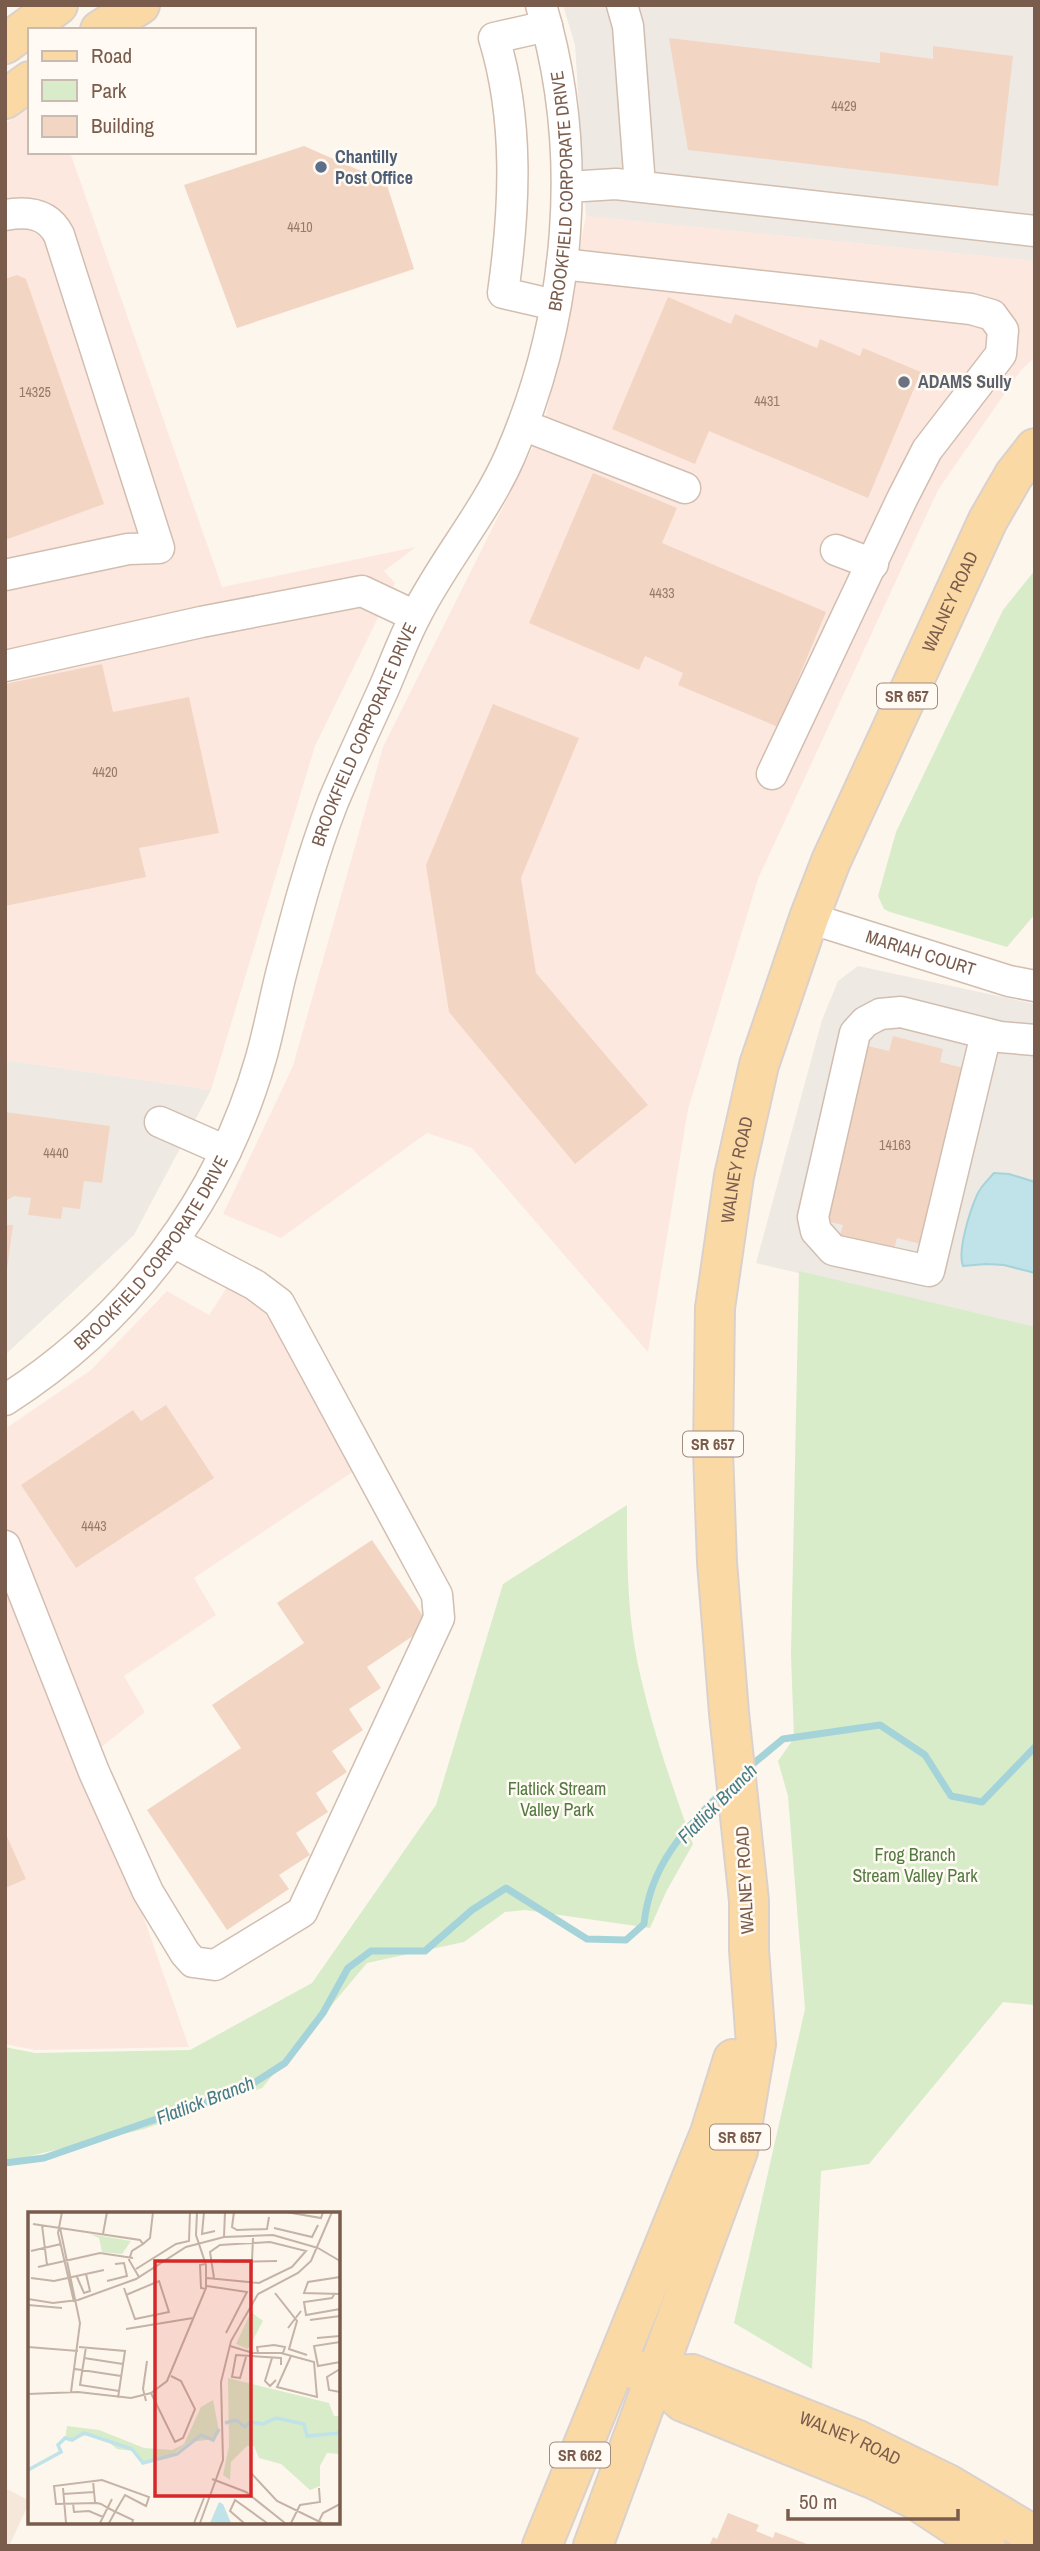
<svg xmlns="http://www.w3.org/2000/svg" width="1040" height="2551" font-family="'Archivo Narrow',sans-serif">
<style>
.residential{fill:#f5e8da}
.commercial{fill:#fde8e0}
.industrial{fill:#efe9e4}
.green{fill:#d8ecc9}
.water{fill:#bfe3e8;stroke:#a5d3da;stroke-width:2}
.lines{fill:none;stroke-linecap:round;stroke-linejoin:round}
.stream{stroke:#a5d3da;stroke-width:7}
.building{fill:#f3d5c3}
.minor-casing{stroke:#d1beb0;stroke-width:33}
.major-casing{stroke:#dad1cd;stroke-width:42}
.minor{stroke:#fff;stroke-width:30}
.major{stroke:#fbd9a5;stroke-width:38}
.service-dot{fill:#5c6f8a;stroke:#fffaf3;stroke-width:2.5}
.worship-dot{fill:#6b7280;stroke:#fffaf3;stroke-width:2.5}
.labels{text-anchor:middle;stroke-width:5;stroke-linejoin:round;paint-order:stroke}
.number-label{font-size:14px;fill:#987a6a}
.shield{fill:#fffaf3;stroke:#a28b7f;stroke-width:2}
.shield-label{font-size:16px;font-weight:bold;fill:#7a5c4d}
.service-label{font-size:18px;font-weight:bold;fill:#4e5e75;stroke:#fffaf3;text-anchor:start}
.street-label{font-size:18px;fill:#7a5c4d;stroke:#fffaf3}
.worship-label{font-size:18px;font-weight:bold;fill:#5b616d;stroke:#fffaf3;text-anchor:start}
.park-label{font-size:18px;fill:#537a41;stroke:#fffaf3}
.water-label{font-size:19px;font-style:italic;fill:#437c86;stroke:#fffaf3}
.inset-river{fill:none;stroke:#bfe3e8;stroke-width:3.5}
.inset-road{fill:none;stroke:#c5b3a7;stroke-width:2}
.view{fill:#d62828;fill-opacity:0.15;stroke:#d62828;stroke-width:3.5}
.inset-edge{fill:none;stroke:#7a5c4d;stroke-width:3.5}
</style>
<rect width="100%" height="100%" fill="#fdf6ec"/>
<path class="residential" d="M5,2488L30,2501L9,2546H5Z"/>
<path class="commercial" d="M30,105V152H70L222,587L416,547L384,571L395,583L315,746L211,1090L5,1060V124Z
M586,216L1035,261V357L1021,370L938,490L758,879L688,1109L648,1352L472,1148L427,1133L281,1238L223,1214L293,1066L383,747L544,425Z
M235,1275L279,1309L363,1465L194,1578L216,1615L124,1676L145,1712L88,1758L189,2047L35,2050L5,2044V1429L91,1370L167,1291L209,1315Z"/>
<path class="industrial" d="M563,5H1035V261L586,216L575,45Z
M858,966L1035,1004V1329L756,1263L822,1020L838,981Z
M5,1060L211,1090L134,1235L5,1355Z"/>
<path class="green" d="M1035,570V914L1007,947L890,912L884,909L878,896L896,832L1003,610Z
M799,1271L1035,1327V2005L1003,2002L869,2164L821,2171L812,2369L734,2323L805,2009L788,1796L778,1761L794,1738L791,1655Z
M627,1505C627,1556 627,1609 637,1660C650,1723 671,1783 693,1844L666,1892L650,1928L525,1910L505,1912L464,1942L367,1963L262,2088L144,2129L5,2162V2047L35,2053L190,2050L312,1983L436,1805L503,1584Z"/>
<path class="water" d="M994,1173L1009,1174L1035,1182V1273L1004,1265L986,1264L963,1266C957,1251 970,1211 977,1195C980,1187 988,1180 994,1173Z"/>
<g class="lines">
<path class="stream" d="M748,1768L783,1739L880,1725L925,1755L951,1796L982,1802L1035,1747
M5,2163L44,2158L246,2088L285,2063L323,2013L348,1968L371,1951H425L472,1910L506,1888L587,1939L626,1940L644,1924C650,1865 684,1830 724,1790"/>
</g>
<path class="building" d="M669,38L880,63V52L933,59V46L1013,56L998,186L688,150Z
M304,146L386,182L414,269L237,328L184,185Z
M17,275L26,279L104,504L5,540V279Z
M668,297L731,324L735,314L817,348L820,339L860,356L863,348L921,372L868,498L709,431L695,464L612,429Z
M593,473L677,508L662,543L826,612L778,727L678,685L683,673L645,656L639,670L529,623Z
M102,664L113,712L189,697L219,833L139,848L146,877L5,906V684Z
M493,704L579,738L521,878L536,973L648,1105L575,1164L449,1012L426,865Z
M893,1036L943,1049L940,1062L967,1069L921,1244L897,1238L892,1257L838,1242L843,1225L822,1220L868,1046L889,1051Z
M5,1112L110,1126L102,1183L84,1181L80,1209L63,1207L61,1219L28,1215L31,1198L14,1196L5,1201Z
M5,1225H13L7,1269H5Z
M166,1405L214,1478L76,1568L21,1485L133,1410L141,1421Z
M372,1540L429,1625L367,1667L381,1688L349,1709L363,1730L332,1751L347,1772L316,1793L328,1812L296,1833L310,1855L279,1875L289,1889L227,1930L147,1810L241,1748L212,1705L304,1643L277,1603Z
M5,1832L26,1879L5,1888Z
M728,2513L759,2525L756,2531L773,2538L775,2532L807,2544L806,2546H709L713,2537L717,2539Z"/>
<g class="lines">
<defs>
<g id="minor">
<path d="M622,5L628,26L640,186"/>
<path d="M547,26L494,38C519,120 515,208 503,293L555,305"/>
<path d="M567,187L616,184L1035,231"/>
<path d="M5,215C28,211 48,213 59,235L159,548L128,549L5,575"/>
<path d="M562,264L971,309L992,315L1003,330L1001,354L927,450L902,499L772,774"/>
<path d="M523,425L685,488"/>
<path d="M836,550L873,564"/>
<path d="M5,666L201,622L362,591L415,616"/>
<path id="s1" d="M809,918L1009,981L1035,986"/>
<path d="M986,1034L929,1271L833,1250L816,1231L813,1217L855,1033L865,1022L880,1014L901,1012L1000,1037L1035,1040"/>
<path d="M160,1122L226,1151"/>
<path id="s2" d="M5,1400C129,1321 221,1199 261,1058C269,1030 274,1002 281,974C296,916 311,858 333,802C349,764 367,726 384,688C394,665 403,640 415,617C443,561 485,513 510,456C571,316 585,152 541,5"/>
<path d="M5,1546L94,1772L148,1892L185,1953L193,1962L215,1965L302,1912L439,1618L437,1595L279,1303L255,1285L173,1242"/>
</g>
<g id="major">
<path d="M100,30L140,5"/>
<path d="M5,44L58,5"/>
<path d="M5,99L30,81"/>
<path id="s3" d="M631,2368L654,2376L692,2374L858,2440L948,2484L1035,2536"/>
<path d="M654,2376L683,2402L873,2479L916,2500L986,2546"/>
<path d="M542,2546L710,2133L733,2059"/>
<path id="s4" d="M593,2546L738,2151L756,2044L749,1950V1901L729,1713L717,1562L713,1451L715,1308L734,1176L759,1065L809,918L831,861L988,520L1014,475L1035,448"/>
</g>
</defs>
<use href="#minor" class="minor-casing"/>
<use href="#major" class="major-casing"/>
<use href="#minor" class="minor"/>
<use href="#major" class="major"/>
</g>
<circle class="service-dot" cx="321" cy="167" r="7"/>
<circle class="worship-dot" cx="904" cy="382" r="7"/>
<g class="labels">
<g class="number-label">
<text x="844" y="111">4429</text>
<text x="300" y="232">4410</text>
<text x="35" y="397">14325</text>
<text x="767" y="406">4431</text>
<text x="662" y="598">4433</text>
<text x="105" y="777">4420</text>
<text x="895" y="1150">14163</text>
<text x="56" y="1158">4440</text>
<text x="94" y="1531">4443</text>
</g>
<g class="shield">
<rect x="877" y="683.5" width="60" height="25" rx="5"/>
<rect x="683" y="1431.5" width="60" height="25" rx="5"/>
<rect x="710" y="2124.5" width="60" height="25" rx="5"/>
<rect x="550" y="2442.5" width="60" height="25" rx="5"/>
</g>
<g class="shield-label">
<text x="907" y="702">SR 657</text>
<text x="713" y="1450">SR 657</text>
<text x="740" y="2143">SR 657</text>
<text x="580" y="2461">SR 662</text>
</g>
<g class="service-label">
<text x="335" y="163">Chantilly<tspan x="335" dy="21">Post Office</tspan></text>
</g>
<g class="street-label">
<text dy="6" stroke="none"><textPath href="#s2" startOffset="1365">BROOKFIELD CORPORATE DRIVE</textPath></text>
<text dy="6" stroke="none"><textPath href="#s4" startOffset="2016">WALNEY ROAD</textPath></text>
<text dy="6" stroke="none"><textPath href="#s2" startOffset="777">BROOKFIELD CORPORATE DRIVE</textPath></text>
<text dy="6" stroke="none"><textPath href="#s1" startOffset="117">MARIAH COURT</textPath></text>
<text dy="6" stroke="none"><textPath href="#s4" startOffset="1407">WALNEY ROAD</textPath></text>
<text dy="6" stroke="none"><textPath href="#s2" startOffset="210">BROOKFIELD CORPORATE DRIVE</textPath></text>
<text transform="translate(745 1880) rotate(-93)" y="6">WALNEY ROAD</text>
<text dy="6" stroke="none"><textPath href="#s3" startOffset="233">WALNEY ROAD</textPath></text>
</g>
<g class="worship-label">
<text x="918" y="388">ADAMS Sully</text>
</g>
<g class="park-label">
<text x="557" y="1795">Flatlick Stream<tspan x="557" dy="21">Valley Park</tspan></text>
<text x="915" y="1861">Frog Branch<tspan x="915" dy="21">Stream Valley Park</tspan></text>
</g>
<g class="water-label">
<text transform="translate(717 1803) rotate(-45)" y="7">Flatlick Branch</text>
<text transform="translate(205 2100) rotate(-21)" y="7">Flatlick Branch</text>
</g>
</g>
<g transform="translate(28 2212)">
<rect width="312" height="312" fill="#fdf6ec"/>
<path d="M62,22L103,29L94,42L74,40L71,26ZM223,100L235,109L220,137L208,132ZM200,166L301,191L306,204H311V242L299,241L292,254V274L282,278L253,252L231,246L226,234H219L203,250L202,268L195,263L201,234ZM185,188L191,219L187,227L161,230L140,246L117,251L105,239L89,237L76,226L59,223L37,228L39,214L71,218L116,236L144,238L156,232L173,195Z" fill="#d8ecc9"/>
<path d="M191,290L195,292L203,311H182Z" fill="#bfe3e8"/>
<path class="inset-river" d="M197,211L208,208L217,215L222,210L235,212L248,206L276,212L279,224L312,221M0,258L33,240L30,233L37,226L44,228L56,221L104,237L115,251L149,242L173,223L185,228L191,217"/>
<path class="inset-road" d="M34,0L30,21L46,90M176,0L174,22L187,19M206,0L204,15L209,18L239,17L241,5M258,0L293,6L295,0M5,12L112,28L115,32L104,39L101,48L111,65M14,13L19,53M32,16L52,111L43,180M246,16L284,25L290,13M75,22L79,0M196,25L197,0M115,32L122,26L125,0M290,36L312,49M3,39L33,32M195,50L249,49M177,52L172,53L173,76L178,77M10,55L72,41L105,46M108,57L148,32L161,29L162,0M49,65L56,81L62,79L58,62M312,65L280,70L276,81L312,82M3,66L26,69L76,58M179,66L231,71L264,55L278,39L242,30L192,33L182,40L186,66M79,69L99,64L96,51L87,52M223,71L225,26M179,74L219,80L198,121M96,76L107,107L141,100L131,69L98,83M247,81L269,109L261,137L279,143M307,81L304,86L276,90L278,103L312,97M0,87L25,91L50,88L108,67L158,35L196,25L245,23L290,36M0,93L34,96M282,108L312,104M260,116L273,99M98,117L165,106M289,126L312,124M312,130L286,134L290,154L312,150M202,134L225,141H253L286,150L289,185L249,175L263,144M0,135L50,139M51,135L97,139L90,186M58,135L52,173L91,179M230,141L229,135L246,133L257,135L255,141M218,145L212,166L204,165L208,143L253,146V153M56,146L95,152M244,146L237,169L242,174L248,168M47,157L93,164M312,157L299,165L301,178L312,180M123,181L147,230L155,226L167,197L153,169L143,164M0,182L50,180L103,186L123,181L139,169L178,76V53L168,23L169,0M118,189L115,177L119,149M223,261L249,289L294,311M184,267L218,280L257,311M65,269L67,290M35,276L38,311M35,282L66,280M45,291L46,300L61,299L75,305M291,309L295,301L312,292M72,311L84,287M81,311L87,300L97,283L118,294L121,285L74,268L26,274L28,292L69,291L73,292L80,296L86,299L87,300H88L105,308L104,311M166,311L176,286M172,311L195,248L193,170L203,129L230,82L270,61L283,49L304,0M216,311L202,299L207,288L239,311M263,311L272,293L292,290L291,276"/>
<path class="view" d="M127,49H223V284H127Z"/>
<rect width="312" height="312" class="inset-edge"/>
</g>
<rect width="1040" height="2551" fill="none" stroke="#7a5c4d" stroke-width="14"/>
<rect x="28" y="28" width="228" height="126" fill="#fffaf3" stroke="#cabbb1" stroke-width="2"/>
<rect x="42" y="51" width="35" height="10" fill="#fbd9a5" stroke="#cabbb1" stroke-width="2"/>
<text x="91" y="63" font-size="21" fill="#7a5c4d">Road</text>
<rect x="42" y="80" width="35" height="21" fill="#d8ecc9" stroke="#cabbb1" stroke-width="2"/>
<text x="91" y="98" font-size="21" fill="#7a5c4d">Park</text>
<rect x="42" y="116" width="35" height="21" fill="#f3d5c3" stroke="#cabbb1" stroke-width="2"/>
<text x="91" y="133" font-size="21" fill="#7a5c4d">Building</text>
<path d="M788 2509v10h170v-10" fill="none" stroke="#7a5c4d" stroke-width="3.5"/>
<text x="799" y="2509" font-size="21" fill="#7a5c4d" stroke="#fffaf3" stroke-width="5" paint-order="stroke">50 m</text>
</svg>
